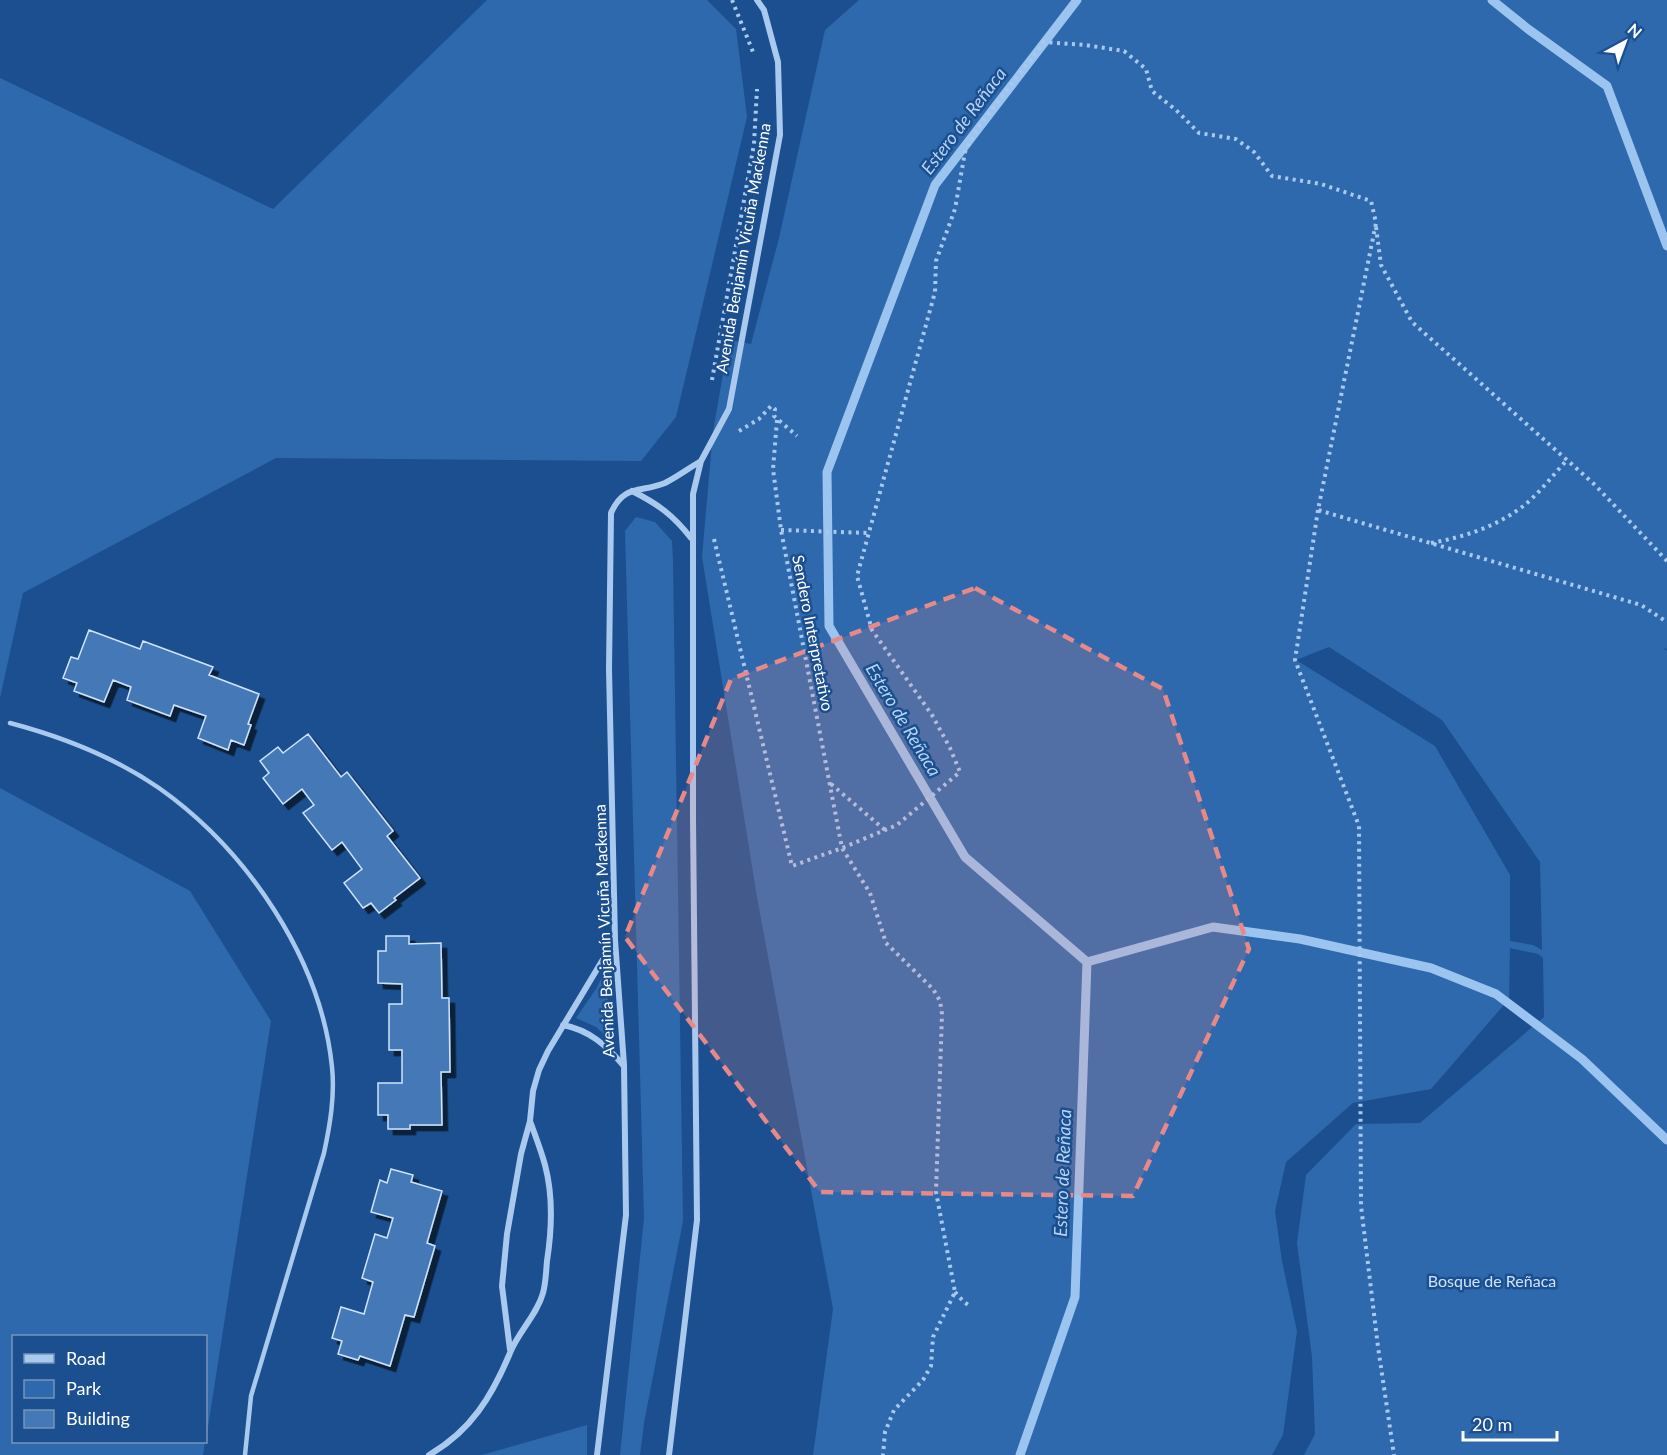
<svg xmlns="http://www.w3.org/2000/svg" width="1667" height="1455" font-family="Lato,sans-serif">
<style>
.green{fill:#2e69ad;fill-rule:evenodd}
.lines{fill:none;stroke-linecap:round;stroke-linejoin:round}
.stream{stroke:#9cc4f0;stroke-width:9}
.building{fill:#4478b7;stroke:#cfe3fa;stroke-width:1.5;filter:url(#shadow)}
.path{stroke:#a9c9ee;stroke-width:4;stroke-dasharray:3 4.5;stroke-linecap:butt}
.lane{stroke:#a9c9ee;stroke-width:4.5}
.street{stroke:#a9c9ee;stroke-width:6}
.marked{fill:#e88989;fill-opacity:0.2;stroke:#e88989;stroke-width:4.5;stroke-dasharray:12 8;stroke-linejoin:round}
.labels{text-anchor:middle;stroke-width:5;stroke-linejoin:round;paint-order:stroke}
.street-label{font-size:16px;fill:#fff;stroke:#1b4f8f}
.park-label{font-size:16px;fill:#cfe3fa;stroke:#1b4f8f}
.water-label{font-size:18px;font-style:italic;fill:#b5d3f5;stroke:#1b4f8f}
</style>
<defs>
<filter id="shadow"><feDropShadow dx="5.5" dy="5.5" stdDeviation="0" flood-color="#0009"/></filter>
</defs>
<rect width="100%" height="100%" fill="#1b4f8f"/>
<path class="green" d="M487,0H707L736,29L747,117L676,417L641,461L276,458L23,593L0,698V78L273,209Z
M859,0H1667V649L1663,648L1667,651V1455H1304L1315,1434L1312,1357L1297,1243L1306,1175L1356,1124L1420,1123L1544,1017L1543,958L1538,954L1510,948L1509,999L1431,1089L1353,1103L1286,1162L1275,1211L1282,1261L1297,1331L1283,1435L1272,1455H813L833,1309L757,897L702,557L713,431L729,340L751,344L779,238L825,30ZM1329,647L1442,720L1540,862L1542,950L1533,945L1510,941V875L1435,746L1296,660Z
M636,517L655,522L672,541L673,561L683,1221L644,1423L640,1455H620L644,1218L625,531Z
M0,788L190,891L271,1021L206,1440V1336H14V1442H205L203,1455H0Z
M604,973L614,1044L596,1027L576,1018L596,989Z
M587,1425V1455H482Z"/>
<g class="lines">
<path class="stream" d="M1492,0L1528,29L1607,86L1667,246
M1087,962L1213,927L1300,939L1431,968L1496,994L1582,1059L1667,1140
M1020,1455L1075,1297L1087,962L965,857L829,626L827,472L935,185L1077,0"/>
</g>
<path class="building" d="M89,630L140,649L143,641L213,667L209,675L259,694L248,724L251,725L244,745L231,740L228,750L198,738L206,716L174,705L170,716L127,700L131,687L113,680L104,702L74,691L77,683L63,678L71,657L78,659Z
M308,734L341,777L347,772L393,831L387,836L420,878L394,898L396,900L379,913L371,903L363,908L344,883L362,869L342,842L332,850L303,813L314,805L302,789L283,804L263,778L269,773L260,761L278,747L283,753Z
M386,936H409V944L441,943L442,998H449L450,1072H441L442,1125H410V1129H388V1115H378V1083H402V1050H389V1004H402V984L378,983V951H386Z
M391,1169L413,1175L411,1182L442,1191L427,1243L435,1246L414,1317L405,1315L390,1366L360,1356L358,1360L338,1354L342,1341L332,1338L341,1307L364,1314L373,1282L362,1278L375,1234L387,1238L393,1218L371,1212L380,1180L387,1183Z"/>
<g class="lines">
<path class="path" d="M732,0L753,52
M1376,227L1381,265L1412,322L1595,485L1667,561
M712,380L754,144L757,89
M777,420L773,469L781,530L842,848L870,893L886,943L933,989L940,1001L942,1014L936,1192L955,1292L933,1337L931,1366L923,1380L894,1410L885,1432L883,1455
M739,431L759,419L771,406L775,409L774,416L797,436
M1318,510L1295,660L1359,826L1361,1206L1378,1347L1394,1455
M781,530L869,533
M714,539L792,866L842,848L897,825L960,772L950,748L932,715L872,630L857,576L935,292L936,261L955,209L965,152L977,129L1044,42L1085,45L1124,51L1146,69L1152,91L1176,110L1199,133L1236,139L1254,152L1272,176L1321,184L1371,201L1376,223L1318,510L1641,605L1667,622
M1431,543C1464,537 1495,527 1522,507C1538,495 1553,475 1567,460
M831,784L885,830
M955,1292L963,1301L971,1307"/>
<path class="lane" d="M10,723C63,737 114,757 159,788C247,850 321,959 332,1067C335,1096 330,1125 324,1153L251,1396L245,1455"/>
<path class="street" d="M632,491C658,504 673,515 691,538
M563,1025C589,1030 606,1045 623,1065
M510,1350L502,1286L507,1234L521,1154L530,1121L533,1091L539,1070L548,1051L614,941
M429,1455C471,1431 492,1396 510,1353C518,1332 537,1315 543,1293C546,1282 546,1271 547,1261C552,1229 553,1195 545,1165C541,1150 535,1135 530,1121
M597,1455L626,1215L624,1065L615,940L609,669L611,513C624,484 640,493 665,483C677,477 689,468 701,461
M669,1455L697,1220L693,819V494L701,461L729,409L780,135L778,62L764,10L757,0"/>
</g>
<path class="marked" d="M975,588L1163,689L1249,949L1133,1196L820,1192L625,937L731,679Z"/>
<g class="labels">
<g class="street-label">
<text transform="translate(743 248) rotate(-80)" y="6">Avenida Benjamín Vicuña Mackenna</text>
<text transform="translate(813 633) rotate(79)" y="6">Sendero Interpretativo</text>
<text transform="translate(604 931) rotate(-92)" y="6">Avenida Benjamín Vicuña Mackenna</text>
</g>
<g class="park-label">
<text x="1492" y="1287">Bosque de Reñaca</text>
</g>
<g class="water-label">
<text transform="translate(964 121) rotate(-53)" y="6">Estero de Reñaca</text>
<text transform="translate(903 720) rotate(59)" y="6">Estero de Reñaca</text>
<text transform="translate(1063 1173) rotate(-88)" y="6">Estero de Reñaca</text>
</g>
</g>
<rect x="12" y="1335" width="195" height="108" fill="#1b4f8f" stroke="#7695bc" stroke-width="1.5"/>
<rect x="24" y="1354" width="30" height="9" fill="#a9c9ee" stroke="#7695bc" stroke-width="1.5"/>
<text x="66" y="1365" font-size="18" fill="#ffffff">Road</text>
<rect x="24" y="1380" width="30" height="18" fill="#2e69ad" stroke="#7695bc" stroke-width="1.5"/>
<text x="66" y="1395" font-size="18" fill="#ffffff">Park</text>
<rect x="24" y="1410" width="30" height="18" fill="#4478b7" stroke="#7695bc" stroke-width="1.5"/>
<text x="66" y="1425" font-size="18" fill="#ffffff">Building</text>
<g transform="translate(1625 42) rotate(41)" stroke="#1b4f8f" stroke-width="4.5" paint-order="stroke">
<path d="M0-4.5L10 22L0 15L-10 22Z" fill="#ffffff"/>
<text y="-9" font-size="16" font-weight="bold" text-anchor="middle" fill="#ffffff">N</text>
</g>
<path d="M1463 1431v9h94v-9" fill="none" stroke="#ffffff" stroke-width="3"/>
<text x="1472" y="1431" font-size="18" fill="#ffffff" stroke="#1b4f8f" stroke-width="4.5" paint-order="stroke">20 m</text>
</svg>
